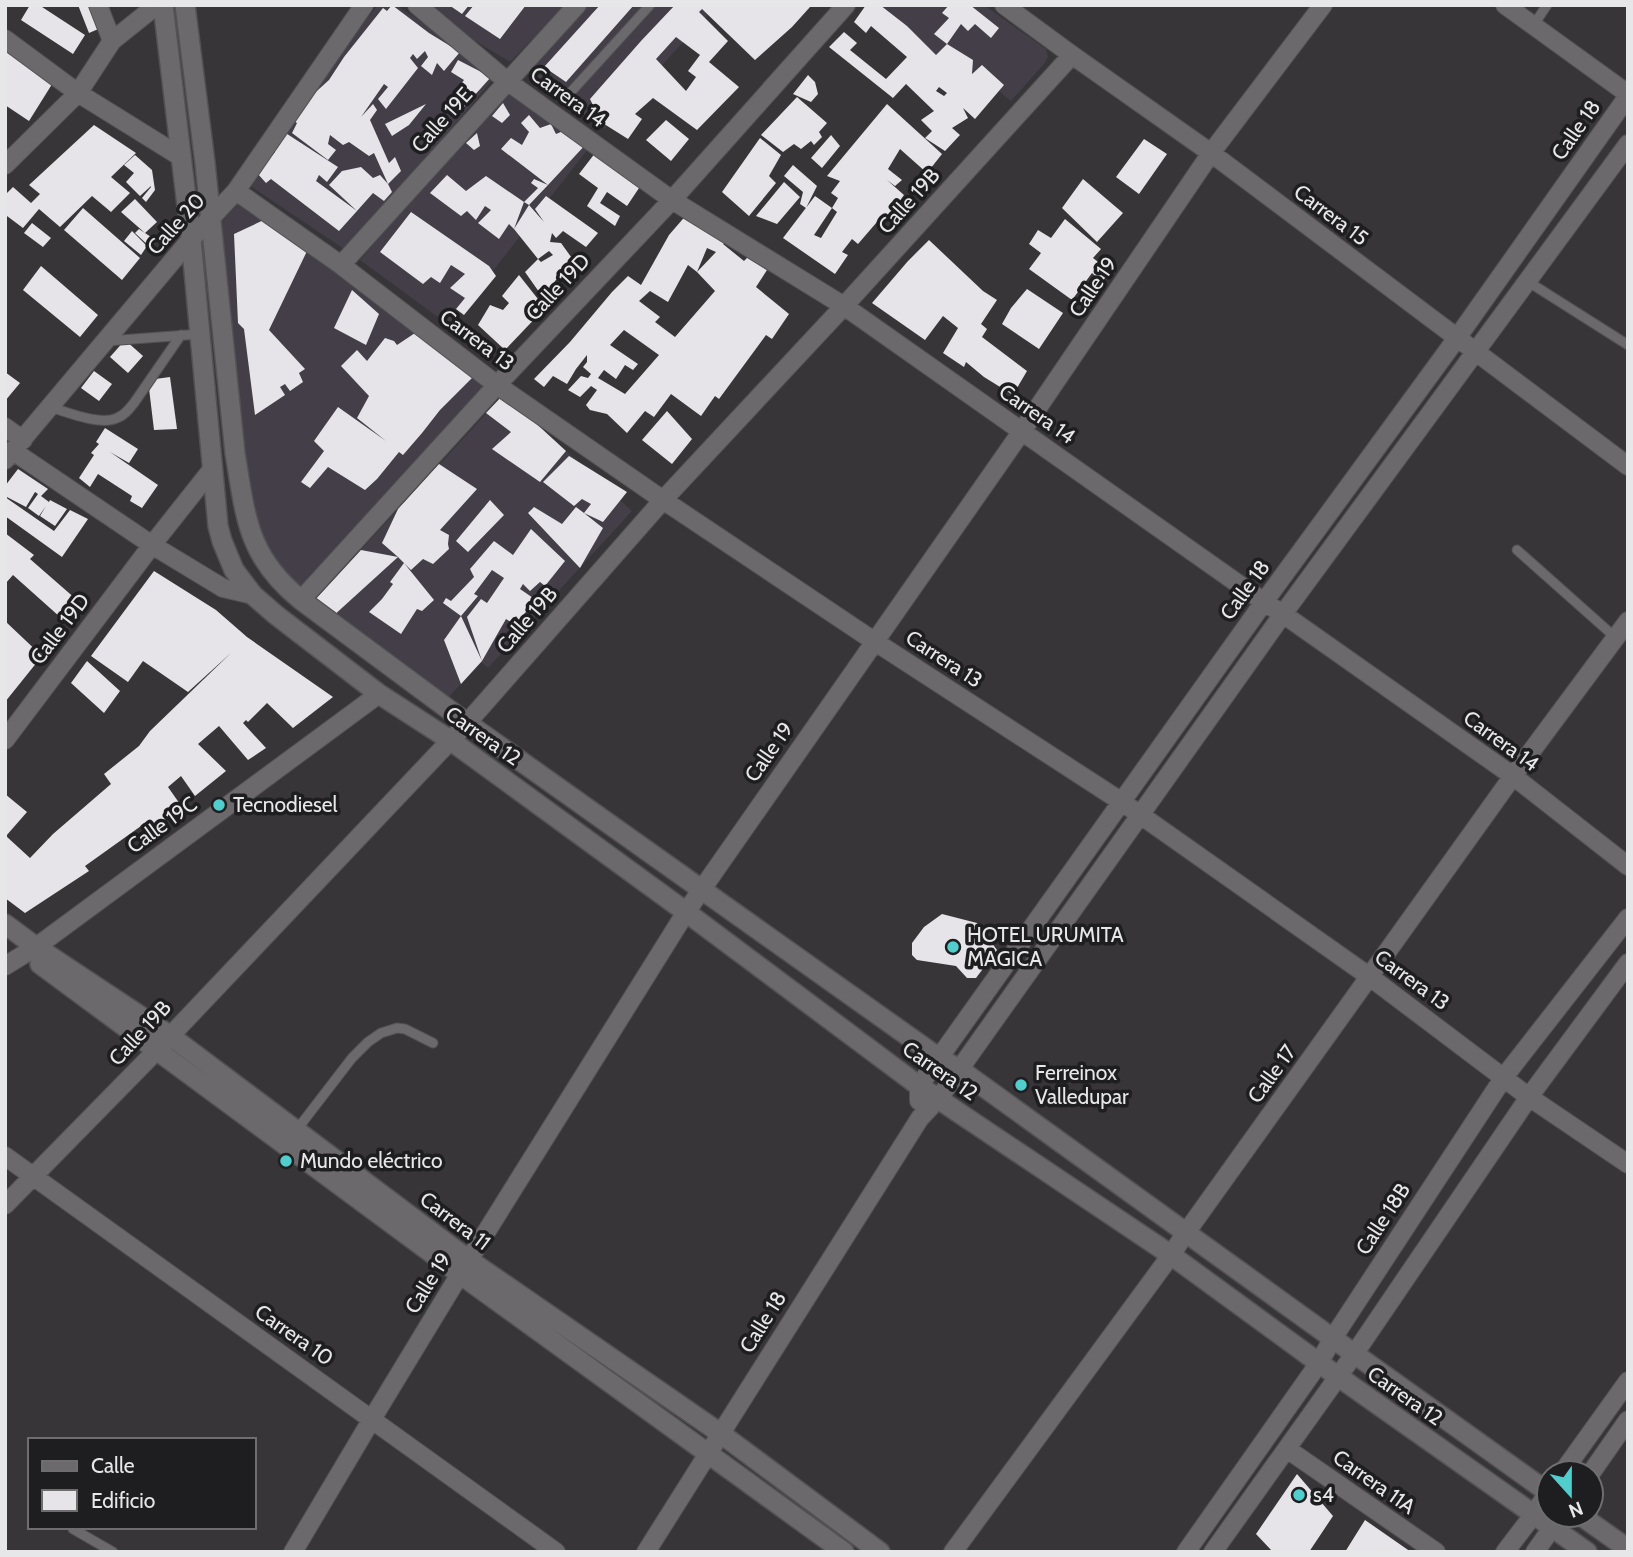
<svg xmlns="http://www.w3.org/2000/svg" width="1633" height="1557" font-family="Cabin,sans-serif">
<style>
.built{fill:#433e47}
.building{fill:#e6e4e9;fill-rule:evenodd}
.lines{fill:none;stroke-linecap:round;stroke-linejoin:round}
.service-casing{stroke:#525154;stroke-width:11}
.minor-casing{stroke:#525154;stroke-width:20}
.tertiary-casing{stroke:#525154;stroke-width:22}
.secondary-casing{stroke:#525154;stroke-width:22}
.service{stroke:#6b696c;stroke-width:9}
.minor{stroke:#6b696c;stroke-width:18}
.tertiary{stroke:#6b696c;stroke-width:19}
.secondary{stroke:#6b696c;stroke-width:19}
.poi-dot{fill:#52cdce;stroke:#1e1d1f;stroke-width:2.5}
.labels{text-anchor:middle;stroke-width:7;stroke-linejoin:round;paint-order:stroke}
.street-label{font-size:21px;fill:#e7e6e8;stroke:#1e1d1f}
.poi-label{font-size:21px;fill:#e7e6e8;stroke:#1e1d1f;text-anchor:start}
</style>
<rect width="100%" height="100%" fill="#373538"/>
<path class="built" d="M378,5H396L499,72L387,206L347,251L243,181L288,117Z
M416,5H566L510,62Z
M586,5H717L604,129L525,72Z
M867,5H984L1046,49L1048,57L1044,64L1011,101L949,51L937,63Z
M516,77L599,135L450,326L360,260Z
M235,194L508,382L297,598L253,539L214,224Z
M504,394L632,511L488,668L481,662L436,711L314,601Z"/>
<path class="building" d="M30,5H39L85,35L73,54L21,20Z
M78,5H94L103,27L89,33Z
M392,5L429,33L460,52L444,71L437,63L432,75L421,66L428,57L425,51L417,59L413,54L410,58L418,68L386,109L378,99L388,87L384,84L361,117L373,104L377,110L370,120L389,163L395,157L401,171L388,184L374,153L369,156L349,142L343,145L330,135L328,144L336,150L328,160L292,133L297,123L288,117L329,80L344,57L383,8L387,11Z
M449,5H469L462,14Z
M474,5H526L500,39L465,16Z
M600,5H634L566,82L544,67Z
M675,5H808L810,7L792,27L755,60L702,9L699,12L728,41L709,62L739,87L697,130L653,98L635,114L642,119L628,139L601,122L590,99L641,41ZM676,37L700,55L688,71L696,77L686,91L656,59Z
M866,5H880L907,26L936,55L947,44L934,34L949,18L942,13L949,5H970L999,28L991,38L975,24L968,31L961,24L947,44L973,60L972,74L982,65L1004,85L975,119L963,108L968,118L952,128L960,135L945,151L925,138L932,131L921,120L934,111L906,84L893,98L829,47L844,32L857,43L850,50L886,79L907,57L871,26L866,33L854,22ZM939,87L947,93L944,96L936,91Z
M5,51L54,81L29,121L5,105Z
M458,60L491,77L463,108L452,97L464,80L451,72Z
M808,75L815,82L818,94L811,102L793,94Z
M797,97L827,123L819,132L822,137L814,145L811,141L801,149L794,144L783,152L761,135Z
M503,103L510,115L502,123L492,116Z
M426,104L409,125L392,136L385,124Z
M887,104L942,154L927,173L900,149L888,169L902,180L895,186L887,180L904,195L887,219L883,215L858,244L852,239L842,252L848,255L835,274L783,238L815,196L832,208L814,235L821,238L837,212L832,208L838,198L831,193L840,181L827,176Z
M529,115L540,128L551,124L556,134L568,129L588,142L548,185L529,205L524,202L538,188L531,183L534,179L548,185L501,149L511,138L522,145L529,132L521,123Z
M666,120L689,139L671,161L646,140Z
M94,125L136,153L111,177L130,193L111,212L92,196L60,227L39,209L23,228L7,216L5,218V195L13,187L31,203L40,194L29,185Z
M281,130L338,167L327,182L319,175L316,181L357,211L329,185L342,171L361,167L373,178L380,175L388,184L392,192L384,201L373,193L357,211L339,231L271,179L266,183L257,173L275,152L270,149Z
M477,133L480,146L474,150L466,143Z
M831,135L840,146L822,168L811,158Z
M760,138L781,155L769,176L776,183L749,216L722,192Z
M1144,139L1167,154L1139,194L1116,177Z
M599,148L641,185L627,206L607,192L600,203L620,216L615,226L587,206L598,188L579,174Z
M135,155L152,170L155,190L146,202L142,198L151,187V186L140,196L126,182L134,173L124,165Z
M793,165L817,186L806,208L800,204L803,192L784,176Z
M447,175L466,191L486,176L524,202L514,229L509,224L499,239L478,223L491,210L485,206L476,220L467,211L461,216L430,193Z
M1083,179L1123,213L1097,242L1062,208Z
M784,182L800,197L777,224L756,216Z
M546,196L598,233L586,247L563,231L556,238L552,233L550,242L561,243L574,261L555,281L544,299L525,272L538,259L541,262L553,255L549,251L538,259L514,229L529,205L544,222L535,209Z
M135,199L157,222L145,233L121,212Z
M83,208L140,258L122,280L64,230Z
M411,212L489,266L496,276L464,315L456,309L465,298L450,288L465,274L451,265L440,283L431,277L423,284L380,252Z
M688,213L726,241L723,244L744,261L748,257L767,270L756,287L789,314L772,339L766,335L719,399L715,396L701,416L671,394L654,417L645,411L627,433L607,414L590,410L586,405L597,390L591,386L580,397L568,390L581,376L588,378L591,374L583,367L587,362V355L576,369L567,384L553,376L544,387L534,379L570,342L612,292L628,276L641,285L669,235ZM707,248L716,252L697,272L715,291L675,337L655,322L660,317L639,301L650,291L668,302L688,265L697,272ZM624,330L659,355L625,394L598,378L604,370L616,379L625,365L633,370L638,364L610,345Z
M268,218L308,249L269,330L305,369L299,373L303,382L290,391L285,384L280,387L285,395L255,415L244,329L238,323L234,234Z
M1065,219L1101,249L1093,258L1110,271L1102,282L1092,273L1072,300L1029,269L1041,253L1029,244L1038,230L1051,238Z
M32,223L51,238L43,247L24,233Z
M139,229L157,241L151,248L135,233Z
M132,231L147,246L141,255L124,241Z
M929,240L983,291L997,300L981,324L987,329L982,337L1027,371L1013,395L984,377L966,362L964,367L943,353L958,328L943,316L925,340L872,303L908,261Z
M41,266L98,315L80,337L23,290Z
M519,275L545,308L505,350L478,325L490,305L503,310L509,303L502,296Z
M1027,289L1063,313L1039,349L1002,324L1011,308Z
M352,290L379,314L366,345L334,328Z
M415,333L474,376L440,410L422,433L403,455L399,452L377,479L365,490L328,467L310,488L301,482L324,451L314,441L338,407L386,441L357,418L369,396L341,366L357,350L367,361L385,338L394,341L397,345Z
M125,340L143,356L128,373L110,357Z
M94,371L112,384L99,401L81,388Z
M5,372L20,383L5,401Z
M170,377L177,429L154,430L148,380Z
M504,394L566,451L540,482L492,449L511,432L486,413Z
M667,411L692,439L672,464L642,440Z
M105,428L138,449L129,463L110,452L158,485L142,508L130,501L132,496L98,474L90,487L79,478L94,455L91,453L99,444L96,442Z
M569,456L627,492L603,522L584,513L603,528L580,568L528,513L534,507L562,524L576,507L584,513L591,504L582,499L574,506L543,482Z
M439,464L477,489L440,530L449,535L448,544L449,549L433,564L423,559L411,570L404,563L434,600L422,611L417,609L401,634L369,612L382,599L393,584L390,582L404,563L398,557L332,617L314,601L361,550L398,557L382,543L398,509Z
M18,469L48,489L41,496L49,502L50,500L67,509L55,526L40,516L46,506L39,516L28,508L38,494L35,492L26,507L5,496V486Z
M5,497L54,531L70,510L88,519L62,557L5,516Z
M490,500L504,515L468,552L456,541Z
M531,529L565,561L545,586L540,582L530,591L523,584L520,589L536,600L519,620L516,616L511,622L506,619L482,661L467,617L481,599L487,603L504,578L492,570L474,594L478,596L461,616L443,603L446,598L451,601L474,577L470,569L494,541L513,555Z
M5,533L34,555L30,559L77,600L60,617L13,575L5,584Z
M154,571L216,610L247,637L333,697L293,728L267,703L248,722L246,720L243,723L266,748L248,760L219,726L198,744L226,771L195,796L181,776L168,787L182,807L146,834L141,826L85,866L89,871L25,913L5,898V794L27,812L6,836L30,858L53,834L111,784L104,774L139,746L150,731L232,652L188,692L143,661L128,682L91,656Z
M461,616L482,661L461,684L444,640Z
M5,621L42,656L5,702Z
M87,661L120,691L104,713L71,683Z
M942,914L977,923L997,950L976,978H967L956,966L917,960L912,955V943L924,927Z
M1297,1474L1333,1516L1309,1552H1273L1256,1534Z
M1365,1520L1411,1552H1345Z"/>
<g class="lines">
<defs>
<path id="service" d="M1533,26L1547,5
M569,94L650,5
M1527,281L1628,345
M107,341L200,334
M50,407C67,412 100,426 117,418C125,415 129,409 134,403L181,335
M1517,550L1616,638
M295,1132L352,1058L368,1042L381,1033L397,1028L405,1029L433,1043
M73,1529L113,1552"/>
<path id="minor" d="M98,5L112,41
M417,5L507,81L672,200L844,306L1264,602L1283,614L1513,776L1628,866
M1004,5L1072,55L1211,153L1628,466
M1505,5L1628,94
M5,39L78,93L181,157
M5,165L78,93L112,41L157,5
M236,191L341,265L497,385L663,500L874,641L1122,802L1370,977L1529,1097L1628,1164
M341,265L577,5
M5,427L23,440
M13,451L152,545L223,588L253,595
M5,460L191,239L236,191L364,5
M301,600L497,385L672,200L846,5
M5,740L152,545L213,468
M5,966L36,947L379,694
M919,1101V1086L1264,602L1457,338L1628,96
M5,1156L556,1552
M5,1205L157,1050L467,723L663,500L844,306L1072,55
M1287,1449L1436,1552
M1562,1473L1628,1381
M1591,1473L1628,1420
M293,1552L372,1419L460,1274L686,912L1022,431L1211,153L1323,5
M646,1552L920,1118L939,1098L1283,614L1628,144
M953,1552L1171,1255L1185,1234L1513,776L1628,621
M1186,1552L1319,1363L1333,1338L1504,1077L1628,918
M1213,1552L1355,1353L1529,1097L1628,963
M1505,1552L1534,1514L1549,1491
M1535,1552L1561,1515"/>
<path id="tertiary" d="M163,5L191,239L218,526L222,541L234,570L253,595L276,615L379,694L450,740L686,912L919,1086L1171,1255L1319,1363L1587,1552
M185,5L205,163L235,453C246,518 247,556 301,600L467,723L939,1058L959,1069C1155,1212 1352,1352 1549,1493
M1580,1515L1628,1549"/>
<path id="secondary" d="M5,924L36,947L169,1035L469,1260L720,1433L880,1552
M40,964L460,1274L844,1552"/>
</defs>
<use href="#service" class="service-casing"/>
<use href="#minor" class="minor-casing"/>
<use href="#tertiary" class="tertiary-casing"/>
<use href="#secondary" class="secondary-casing"/>
<use href="#service" class="service"/>
<use href="#minor" class="minor"/>
<use href="#tertiary" class="tertiary"/>
<use href="#secondary" class="secondary"/>
</g>
<g class="poi-dot">
<circle cx="219" cy="805" r="7"/>
<circle cx="953" cy="947" r="7"/>
<circle cx="1021" cy="1085" r="7"/>
<circle cx="286" cy="1161" r="7"/>
<circle cx="1299" cy="1495" r="7"/>
</g>
<g class="labels">
<g class="street-label">
<text transform="translate(568 97) rotate(36)" y="7">Carrera 14</text>
<text transform="translate(442 120) rotate(-48)" y="7">Calle 19E</text>
<text transform="translate(1576 130) rotate(-55)" y="7">Calle 18</text>
<text transform="translate(909 201) rotate(-48)" y="7">Calle 19B</text>
<text transform="translate(1331 215) rotate(37)" y="7">Carrera 15</text>
<text transform="translate(176 224) rotate(-48)" y="7">Calle 20</text>
<text transform="translate(558 287) rotate(-47)" y="7">Calle 19D</text>
<text transform="translate(1093 287) rotate(-56)" y="7">Calle 19</text>
<text transform="translate(477 340) rotate(37)" y="7">Carrera 13</text>
<text transform="translate(1037 414) rotate(35)" y="7">Carrera 14</text>
<text transform="translate(1245 590) rotate(-54)" y="7">Calle 18</text>
<text transform="translate(527 620) rotate(-49)" y="7">Calle 19B</text>
<text transform="translate(60 629) rotate(-53)" y="7">Calle 19D</text>
<text transform="translate(944 659) rotate(33)" y="7">Carrera 13</text>
<text transform="translate(483 736) rotate(35)" y="7">Carrera 12</text>
<text transform="translate(1501 741) rotate(36)" y="7">Carrera 14</text>
<text transform="translate(769 752) rotate(-55)" y="7">Calle 19</text>
<text transform="translate(162 825) rotate(-36)" y="7">Calle 19C</text>
<text transform="translate(1412 980) rotate(36)" y="7">Carrera 13</text>
<text transform="translate(140 1033) rotate(-47)" y="7">Calle 19B</text>
<text transform="translate(940 1071) rotate(35)" y="7">Carrera 12</text>
<text transform="translate(1272 1074) rotate(-54)" y="7">Calle 17</text>
<text transform="translate(1383 1219) rotate(-57)" y="7">Calle 18B</text>
<text transform="translate(455 1221) rotate(37)" y="7">Carrera 11</text>
<text transform="translate(428 1283) rotate(-58)" y="7">Calle 19</text>
<text transform="translate(763 1322) rotate(-58)" y="7">Calle 18</text>
<text transform="translate(294 1335) rotate(35)" y="7">Carrera 10</text>
<text transform="translate(1405 1396) rotate(35)" y="7">Carrera 12</text>
<text transform="translate(1374 1482) rotate(35)" y="7">Carrera 11A</text>
</g>
<g class="poi-label">
<text x="233" y="812">Tecnodiesel</text>
<text x="967" y="942">HOTEL URUMITA<tspan x="967" dy="24">MAGICA</tspan></text>
<text x="1035" y="1080">Ferreinox<tspan x="1035" dy="24">Valledupar</tspan></text>
<text x="300" y="1168">Mundo eléctrico</text>
<text x="1313" y="1502">s4</text>
</g>
</g>
<rect width="1633" height="1557" fill="none" stroke="#e7e6e8" stroke-width="14"/>
<rect x="28" y="1438" width="228" height="91" fill="#1e1d1f" stroke="#6e6d6f" stroke-width="2"/>
<rect x="42" y="1461" width="35" height="10" fill="#6b696c" stroke="#6e6d6f" stroke-width="2"/>
<text x="91" y="1473" font-size="21" fill="#e7e6e8">Calle</text>
<rect x="42" y="1490" width="35" height="21" fill="#e6e4e9" stroke="#6e6d6f" stroke-width="2"/>
<text x="91" y="1508" font-size="21" fill="#e7e6e8">Edificio</text>
<g transform="translate(1570 1494) rotate(159)"><circle r="33" fill="#1e1d1f" stroke="#6e6d6f" stroke-width="2"/>
<path d="M0-5L12 26L0 18L-12 26Z" fill="#52cdce"/>
<text y="-10" font-size="19" font-weight="bold" text-anchor="middle" fill="#e7e6e8">N</text>
</g>
</svg>
